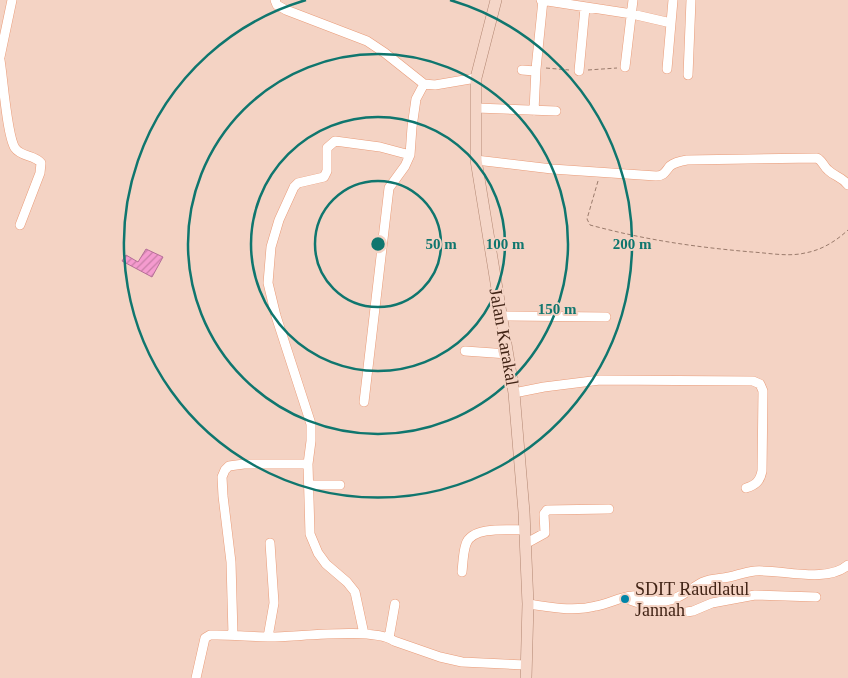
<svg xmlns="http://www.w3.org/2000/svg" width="848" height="678" font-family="Georgia,serif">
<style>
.building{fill:url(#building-hatch);stroke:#b66f98}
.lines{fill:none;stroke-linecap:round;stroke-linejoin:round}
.minor-casing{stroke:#e99b78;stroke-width:10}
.major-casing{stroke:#b28672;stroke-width:12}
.path{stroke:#9a7b6c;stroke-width:1;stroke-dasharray:4 2.5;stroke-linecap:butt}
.minor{stroke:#fff;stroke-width:9}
.major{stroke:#f5d6c8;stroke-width:11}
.ring{fill:none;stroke:#0f766e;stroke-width:2.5}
.poi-dot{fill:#0084a7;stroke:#f4d3c4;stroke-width:2}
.labels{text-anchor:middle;stroke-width:4;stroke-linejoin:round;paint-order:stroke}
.street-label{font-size:18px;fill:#412315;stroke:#f4d3c4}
.poi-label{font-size:18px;fill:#412315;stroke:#f4d3c4;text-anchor:start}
.centre{fill:#0f766e;stroke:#f4d3c4;stroke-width:2.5}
.ring-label{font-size:15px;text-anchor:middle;font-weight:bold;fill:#0f766e;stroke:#f4d3c4;stroke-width:4;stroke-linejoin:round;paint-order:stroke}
</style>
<defs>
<pattern id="building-hatch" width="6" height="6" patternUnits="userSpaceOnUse" patternTransform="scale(1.25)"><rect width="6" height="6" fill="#f59bcf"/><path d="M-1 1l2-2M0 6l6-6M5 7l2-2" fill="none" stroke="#c87ea7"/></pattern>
</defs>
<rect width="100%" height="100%" fill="#f4d3c4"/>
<path class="building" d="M146,249L163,257L152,277L122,261L126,255L138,262Z"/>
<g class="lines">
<defs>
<path id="minor" d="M275,0L277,5L286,10L367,41L385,53L424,84
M541,0L632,14L671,23
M0,57L12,0
M0,60C3,78 7,136 15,148C21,157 35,155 41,163L40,173L20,225
M625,67L633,0
M667,69L673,0
M522,70L535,71
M579,71L585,8
M688,75L691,0
M476,108L556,111
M534,111L536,69L543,0
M476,160L552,169L656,176C664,176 665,172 670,166C675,162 681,161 687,160L817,158C823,161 823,166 828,170C835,177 841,176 848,185
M501,316L606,317
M465,351L508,354
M514,393L544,387L600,380L753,381L760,384L763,391L762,471C760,481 756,485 746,488
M364,402L389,188L405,166L410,155L412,127L416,99L424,84L435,85L476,78
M309,485H340
M525,544L545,533L544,514L547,510L609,509
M462,572C463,563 463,553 466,544C472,526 508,530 524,530
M624,598L656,609L680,613L693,611L712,603L755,595L816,597
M528,604C550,607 573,612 596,606C608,604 620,597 632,596C644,594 654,603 666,601C680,599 691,588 703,582C712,578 720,579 729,577C738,575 745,572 755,571C781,569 826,584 848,565
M364,634L355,592L347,582L326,564L318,553L310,534L308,464L311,441V424L276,316L268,283L271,247L279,220L294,187L298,183L324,177L327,171V148L335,141L380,147L410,155
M233,635L231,562L223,496L222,477L225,470L229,466L244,464H308
M268,637L274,603L270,543
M389,638L395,604
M196,678L205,638L210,635H217C235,635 253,637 271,637C297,637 374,627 394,641L440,657L462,662L526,665"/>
<path id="major" d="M496,0L476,78V160L514,393L524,512L528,604L526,678"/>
</defs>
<use href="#minor" class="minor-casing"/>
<use href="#major" class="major-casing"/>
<path class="path" d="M546,68L569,70
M588,70L617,68
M598,181L587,219L590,225C646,240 694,247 752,252C769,253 788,257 805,253C822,250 836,241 848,230"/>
<use href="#minor" class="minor"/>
<use href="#major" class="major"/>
</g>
<g class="ring">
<circle cx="378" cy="244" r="63"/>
<circle cx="378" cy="244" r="127"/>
<circle cx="378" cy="244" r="190"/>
<path d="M450 0A254 254 0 1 1 306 0"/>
</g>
<circle class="poi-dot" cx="625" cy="599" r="5"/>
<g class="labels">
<g class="street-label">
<text transform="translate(504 337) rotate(80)" y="6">Jalan Karakal</text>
</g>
<g class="poi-label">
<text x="635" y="595">SDIT Raudlatul<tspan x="635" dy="21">Jannah</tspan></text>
</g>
</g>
<circle cx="378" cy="244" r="8" class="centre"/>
<g class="ring-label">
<text x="441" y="249">50 m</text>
<text x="505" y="249">100 m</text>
<text x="632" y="249">200 m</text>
<text x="557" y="314">150 m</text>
</g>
</svg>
